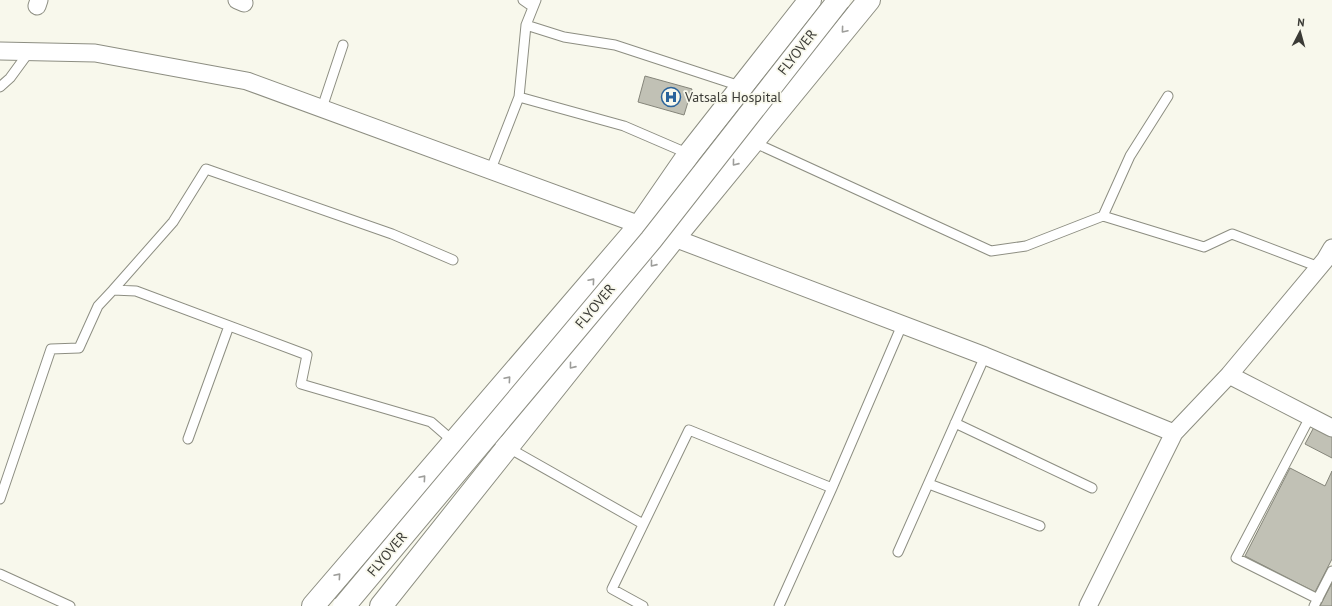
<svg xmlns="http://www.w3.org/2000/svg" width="1332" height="606" font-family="'PT Sans',sans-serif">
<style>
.building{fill:#c1c1b5;stroke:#85857a}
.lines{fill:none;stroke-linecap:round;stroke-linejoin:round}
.service-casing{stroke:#8d8e82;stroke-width:11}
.minor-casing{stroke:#8d8e82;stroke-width:19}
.secondary-casing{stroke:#8d8e82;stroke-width:24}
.service{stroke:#fff;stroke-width:9}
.minor{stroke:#fff;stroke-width:17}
.secondary{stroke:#fff;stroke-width:22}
.secondary-bridge-casing{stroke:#8d8e82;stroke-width:24;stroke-linecap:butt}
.secondary-bridge{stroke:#fff;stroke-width:22}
.oneway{stroke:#9d9d9a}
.labels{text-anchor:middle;stroke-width:3.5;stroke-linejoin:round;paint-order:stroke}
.street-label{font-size:14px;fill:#3b3b36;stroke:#f8f8ec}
.poi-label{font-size:14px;fill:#3b3b36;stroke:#f8f8ec;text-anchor:start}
</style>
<rect width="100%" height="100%" fill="#f8f8ec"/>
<path class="building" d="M645,76L692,89L684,115L638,102Z
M1314,427L1332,436V458L1305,444Z
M1290,468L1325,486L1332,471V559L1315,592L1245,556Z
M1332,583V606H1320Z"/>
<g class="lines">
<defs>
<path id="service" d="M523,0L533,7
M526,25L564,37L615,45L737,85H743
M0,87L10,78L29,52
M519,97L624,126L689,154
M322,108L343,45
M753,142L991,251L1026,246L1103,216L1204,247L1232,234L1319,267
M491,169L519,97L526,25L536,0
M1103,216L1130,156L1168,96
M113,290L173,222L206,169L392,234L453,260
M1310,417L1236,558L1318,599
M955,423L1092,488
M488,432L507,447L643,524
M188,439L229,326
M929,484L1040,526
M0,499L51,349L79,348L98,306L113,290L136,291L307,355L301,384L431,422L454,442
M898,552L985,356
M0,574L70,606
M643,606L612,589L689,430L832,488
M779,606L832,488L902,325
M1314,606L1332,571"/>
<path id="minor" d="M237,0L244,3
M37,6L39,0
M0,51L95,53L247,81L640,225L985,356L1174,433
M1229,375L1332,428
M1088,606L1174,433L1229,375L1325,260L1332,248"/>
<path id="secondary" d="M313,606L640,225L689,154L810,0
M381,606L674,238L869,0"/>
</defs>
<use href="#service" class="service-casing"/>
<use href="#minor" class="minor-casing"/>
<use href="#secondary" class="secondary-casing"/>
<use href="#service" class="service"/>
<use href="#minor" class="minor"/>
<use href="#secondary" class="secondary"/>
<defs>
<path id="secondary-bridge" d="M344,606L651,240L839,0"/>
</defs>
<use href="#secondary-bridge" class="secondary-bridge-casing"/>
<use href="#secondary-bridge" class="secondary-bridge"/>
</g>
<defs><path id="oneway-chevron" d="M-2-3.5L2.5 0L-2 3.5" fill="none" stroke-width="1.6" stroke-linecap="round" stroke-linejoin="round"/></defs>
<g class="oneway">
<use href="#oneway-chevron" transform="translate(844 30) rotate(130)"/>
<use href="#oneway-chevron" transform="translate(735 163) rotate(129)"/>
<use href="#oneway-chevron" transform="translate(653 264) rotate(129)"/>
<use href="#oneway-chevron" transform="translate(592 281) rotate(-49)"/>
<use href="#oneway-chevron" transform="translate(572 366) rotate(129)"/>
<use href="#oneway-chevron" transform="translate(508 379) rotate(-49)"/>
<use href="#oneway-chevron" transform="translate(423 478) rotate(-49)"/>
<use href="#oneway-chevron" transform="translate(338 576) rotate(-49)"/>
</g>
<defs>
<symbol id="hospital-ring" viewBox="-11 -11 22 22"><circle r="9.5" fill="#f8f8ec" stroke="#2a639b" stroke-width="1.5"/><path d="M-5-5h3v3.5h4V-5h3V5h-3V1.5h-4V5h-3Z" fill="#2a639b"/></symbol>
</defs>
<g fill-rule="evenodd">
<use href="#hospital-ring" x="660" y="86" width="22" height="22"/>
</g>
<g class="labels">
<g class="street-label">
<text transform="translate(797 52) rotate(-52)" y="5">FLYOVER</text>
<text transform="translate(595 306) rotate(-50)" y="5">FLYOVER</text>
<text transform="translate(387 554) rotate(-50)" y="5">FLYOVER</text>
</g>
<g class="poi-label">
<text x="685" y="102">Vatsala Hospital</text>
</g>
</g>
<g transform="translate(1300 32) rotate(6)" stroke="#f8f8ec" stroke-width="3" paint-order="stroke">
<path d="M0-3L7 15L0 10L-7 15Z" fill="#3b3b36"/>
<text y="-6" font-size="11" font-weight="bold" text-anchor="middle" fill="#3b3b36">N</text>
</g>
</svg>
